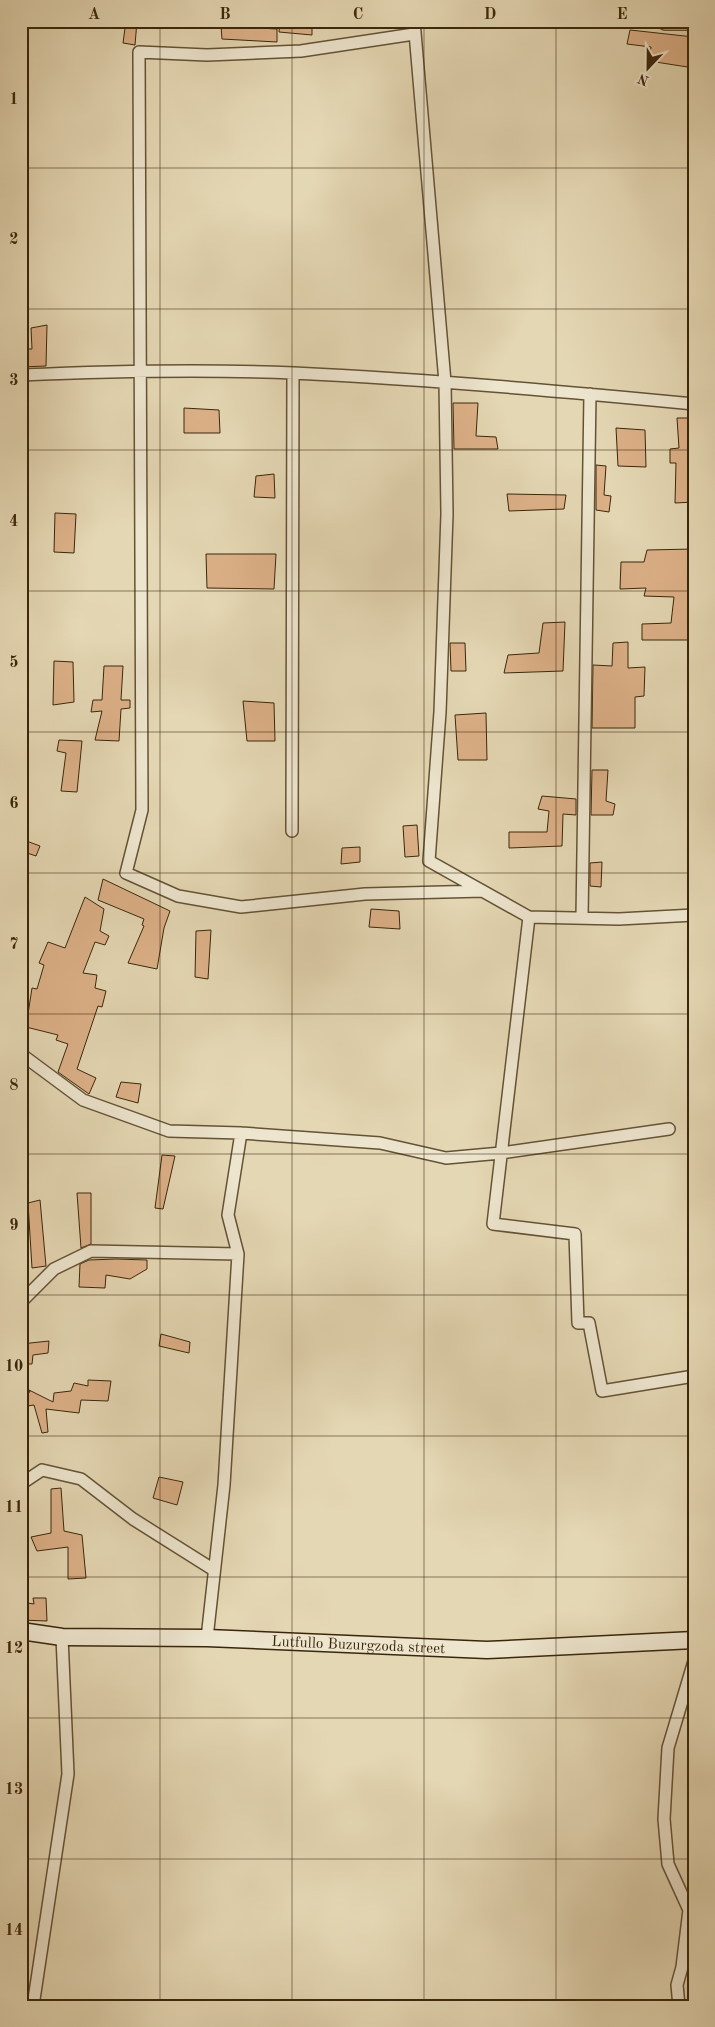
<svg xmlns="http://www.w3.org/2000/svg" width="715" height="2027" font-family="'Old Standard TT',serif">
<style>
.building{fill:#ddb188;stroke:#3a260b}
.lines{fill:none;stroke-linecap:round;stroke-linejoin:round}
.minor-casing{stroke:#645235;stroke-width:14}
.secondary-casing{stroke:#3a260b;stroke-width:19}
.minor{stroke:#ede5ce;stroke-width:11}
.secondary{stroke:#ede5ce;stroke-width:16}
.grid{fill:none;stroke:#3a260b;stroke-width:1;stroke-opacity:0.55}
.labels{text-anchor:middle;stroke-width:4;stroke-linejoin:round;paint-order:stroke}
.street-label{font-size:15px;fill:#3a260b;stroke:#ede5ce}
.neatline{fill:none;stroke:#3a260b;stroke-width:2}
.grid-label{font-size:16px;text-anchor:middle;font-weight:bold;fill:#3a260b}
</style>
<rect width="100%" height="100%" fill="#e4d7b3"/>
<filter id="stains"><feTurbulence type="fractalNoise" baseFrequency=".004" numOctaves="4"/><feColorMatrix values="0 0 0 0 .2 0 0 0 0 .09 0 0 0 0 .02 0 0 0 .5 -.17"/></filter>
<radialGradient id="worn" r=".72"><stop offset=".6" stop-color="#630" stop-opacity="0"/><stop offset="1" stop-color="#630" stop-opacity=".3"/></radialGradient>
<path class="building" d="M126,21H137L135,45L123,43Z
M280,21H312V35L279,32Z
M221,26L277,29V42L222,39Z
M630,30L694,37V68L649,61L651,47L627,44Z
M47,325L46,366L21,367V349H32L31,328Z
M453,403H478L476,436L496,437L498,449H454Z
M184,408L219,410L220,433H184Z
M677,418H694V502L675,503L676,463H670V449L679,448Z
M616,428L645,430L646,467L618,466Z
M596,465L606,466L604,495L611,496L609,512L596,510Z
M274,474L275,498L254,497L256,476Z
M507,494L566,495L564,509L509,511Z
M55,513L76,514L74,553L54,552Z
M694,549V640H642V624L671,623L674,597L644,596L646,588L620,589L621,562H644L647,550Z
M206,554H276L274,589L207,588Z
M565,622L563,671L504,673L508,655L539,653L543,623Z
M628,642V668L645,667L644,696L635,697V728H592L593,665L612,666L613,643Z
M450,643H465L466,671H451Z
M54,661L73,662L74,702L53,705Z
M104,666H123L121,700H130V708L121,709L119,741L95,740L102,711L91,712L93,700H102Z
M243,701L274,703L275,741H247Z
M486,713L487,760H458L455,715Z
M59,740L82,741L77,792L61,791L66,753L57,751Z
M592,770H608L606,801L615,804L613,815H591Z
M542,796L576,799V815L563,814L562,846L509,848V832H547L549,811L538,809Z
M417,825L419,856L405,857L403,826Z
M21,839L40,846L36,856L21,851Z
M360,847V862L341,864L342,848Z
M602,862L601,887L590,886V863Z
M103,879L170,911L164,928L157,969L128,963L144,926L142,925L144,919L98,900Z
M85,897L104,909L100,931L109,936L105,945L95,942L83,973L97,975L95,988L106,991L102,1007L98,1006L77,1069L96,1078L89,1094L58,1072L68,1044L56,1040L58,1035L26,1027L32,988L37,989L44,965L39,963L48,942L65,948Z
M371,909L399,911L400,929L369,927Z
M211,930L208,979L195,977L196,931Z
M121,1082L141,1084L138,1103L116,1097Z
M162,1155L175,1156L163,1209L155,1208Z
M77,1193H91V1244L81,1248Z
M40,1200L46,1266L32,1268L28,1203Z
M116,1259L147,1260V1269L130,1279L106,1275L105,1288L79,1287L80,1264L89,1260Z
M161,1334L190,1342L189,1353L159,1346Z
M49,1341L48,1353L33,1355L32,1364H21V1344Z
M88,1380L111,1381L108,1401L81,1400L79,1413L46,1409L48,1432L42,1433L34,1405L21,1407V1394L30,1392L29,1390L53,1402L54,1393L71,1391L74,1383L88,1386Z
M159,1477L183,1482L177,1505L153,1498Z
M61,1488L64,1531L82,1535L86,1578L68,1579V1547L37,1551L31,1537L51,1533V1489Z
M33,1598H46L47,1621L21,1620V1602L34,1604Z"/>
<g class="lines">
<defs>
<path id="minor" d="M414,21L445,382L447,514L440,712L429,861L529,917L619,919L694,915
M660,21L665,24H694
M414,34L301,51L207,55L139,52L142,810L126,873L178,896L241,907L365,894L483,891
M21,375C112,371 203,369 294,373C427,379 561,391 694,404
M292,831L293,373
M529,917L493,1224L575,1234L578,1323H589L602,1391L694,1376
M582,918L590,394
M21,1056L25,1057L83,1100L169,1131L241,1133L380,1143L446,1158L501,1153L669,1129
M21,1302L54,1269L91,1251L238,1254
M21,1484L42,1470L81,1479L133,1519L214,1570
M207,1638L224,1485L238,1254L228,1215L241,1133
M33,2006L68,1774L62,1637
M679,2006L677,1985L682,1967L689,1910L668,1864L664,1819L668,1748L694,1661"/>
<g id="secondary">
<path id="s1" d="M21,1631L62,1637L207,1638L487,1650L694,1640"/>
</g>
</defs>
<use href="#minor" class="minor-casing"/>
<use href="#secondary" class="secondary-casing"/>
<use href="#minor" class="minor"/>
<use href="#secondary" class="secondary"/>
</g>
<path class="grid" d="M160,21V2006M292,21V2006M424,21V2006M556,21V2006M21,168H694M21,309H694M21,450H694M21,591H694M21,732H694M21,873H694M21,1014H694M21,1154H694M21,1295H694M21,1436H694M21,1577H694M21,1718H694M21,1859H694"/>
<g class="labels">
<g class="street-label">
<text dy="5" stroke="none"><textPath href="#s1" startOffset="338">Lutfullo Buzurgzoda street</textPath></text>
</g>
</g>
<rect width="715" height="2027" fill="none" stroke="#e4d7b3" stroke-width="55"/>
<g transform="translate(648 68) rotate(202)" stroke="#ede5ce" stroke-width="4" paint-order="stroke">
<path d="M0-4L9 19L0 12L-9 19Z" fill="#3a260b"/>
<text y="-8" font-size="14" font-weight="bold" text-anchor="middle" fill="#3a260b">N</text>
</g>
<rect x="28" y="28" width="660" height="1972" class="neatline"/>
<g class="grid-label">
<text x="94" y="19">A</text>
<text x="225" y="19">B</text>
<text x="358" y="19">C</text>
<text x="490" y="19">D</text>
<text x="622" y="19">E</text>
<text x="14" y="104">1</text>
<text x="14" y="244">2</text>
<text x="14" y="385">3</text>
<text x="14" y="526">4</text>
<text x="14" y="667">5</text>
<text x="14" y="808">6</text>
<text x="14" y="949">7</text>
<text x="14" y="1090">8</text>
<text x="14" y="1230">9</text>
<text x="14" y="1371">10</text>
<text x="14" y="1512">11</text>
<text x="14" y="1653">12</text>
<text x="14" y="1794">13</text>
<text x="14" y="1935">14</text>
</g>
<rect width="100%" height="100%" filter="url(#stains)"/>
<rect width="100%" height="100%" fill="url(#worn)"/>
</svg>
